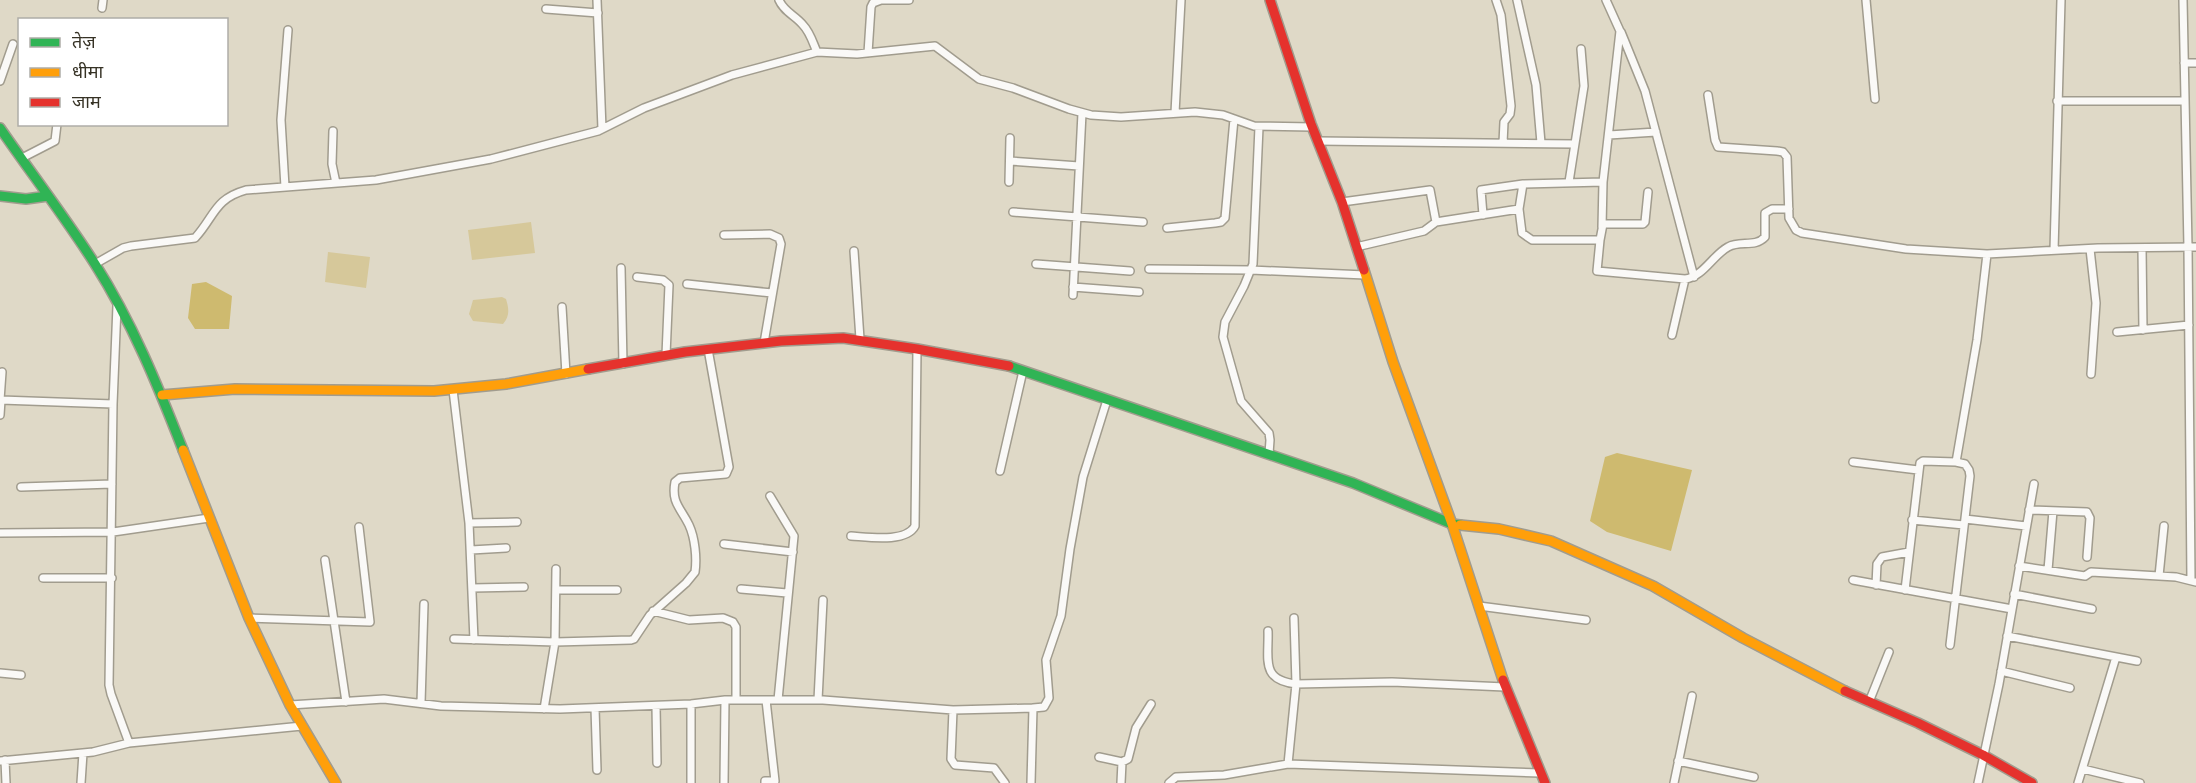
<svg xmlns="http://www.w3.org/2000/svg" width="2196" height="783" font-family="'Noto Sans','Noto Sans Devanagari',sans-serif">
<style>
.green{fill:#d6c89a}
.water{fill:#ceba6f}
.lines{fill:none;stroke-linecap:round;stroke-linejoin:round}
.street-casing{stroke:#a19c8e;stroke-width:10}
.fast-casing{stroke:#a19c8e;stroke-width:12}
.slow-casing{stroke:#a19c8e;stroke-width:12}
.jam-casing{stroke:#a19c8e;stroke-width:12}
.street{stroke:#faf9f7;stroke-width:7}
.fast{stroke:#30b455;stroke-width:9}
.slow{stroke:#ff9f0a;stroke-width:9}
.jam{stroke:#e5322d;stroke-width:9}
</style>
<rect width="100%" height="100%" fill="#dfd9c7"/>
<path class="green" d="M531,222L535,253L472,260L468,230Z
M328,252L370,257L366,288L325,282Z
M502,297L506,299C509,309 510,316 503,324L473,321L469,314L473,300Z"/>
<path class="water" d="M206,282L232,296L229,329H195L188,318L192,284Z
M1617,453L1692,470L1671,551L1607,532L1590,521L1605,457Z"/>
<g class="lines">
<defs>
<path id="street" d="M597,0L602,129
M779,0C784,12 795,15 803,25C810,32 813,43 817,52
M883,0H909
M1496,0L1501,15L1511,106L1510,114L1504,122L1503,143
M1517,0L1536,85L1541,143
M1866,0L1875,99
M2183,0L2188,247L2191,580
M102,8L103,0
M546,9L598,13
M1621,32L1645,91L1694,277
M868,53L871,7L873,3L881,0
M2184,63H2196
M0,81L13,44
M1708,95L1715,140L1718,147L1777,151L1783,152L1787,157L1789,218L1796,230L1802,233L1906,249L1987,254L2098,248L2196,247
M2057,101H2185
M1175,113L1181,0
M1259,127L1253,264L1244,286L1225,322L1223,337L1241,401L1269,433L1270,440L1269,454
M333,131L332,164L336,183
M1609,135L1656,132
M1318,141L1574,144
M22,158L55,141L57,124
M1010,161L1079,166
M1009,182L1010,138
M1569,182L1584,86L1581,49
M285,187L281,120L288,30
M1342,202L1430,190L1436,222L1519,209L1523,184L1603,182L1620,31L1606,0
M1519,209L1522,233L1532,240H1600L1597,271L1685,279C1703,277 1713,255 1728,247C1740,240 1755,248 1765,237V213L1772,209H1789
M1013,212L1143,222
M1483,215L1481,190L1523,184
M1602,227L1603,182
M1167,228L1215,223L1221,222L1225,218L1234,119
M724,235L770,234L779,238L781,244L764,343
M1600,240L1603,224H1643L1645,222L1648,192
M1356,247L1424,231L1436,222
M2142,248L2143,330
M2090,249L2096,303L2091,374
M2054,250L2061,0
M854,251L860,339
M95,264L123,248L131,246L195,238C215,216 214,199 246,190L376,180L491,159L598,131L644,108L732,75L817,52L857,54L935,46L979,79L1013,88L1069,109L1091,115L1121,117L1195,112L1223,115L1254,126L1312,127
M1036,264L1130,271
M621,268L623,364
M1149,269L1251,270L1365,275
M637,277L663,280L669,285L666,355
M687,284L772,293
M1073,287L1139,292
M1073,295L1082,113
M117,306L113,404L109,685L111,694L129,743L302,726
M562,307L566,374
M2117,332L2189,325
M1672,335L1685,279
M453,390L469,523L474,640
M0,400L2,372
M0,415L1,400L113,404
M1853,462L1918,470
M1000,471L1023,371
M21,487L112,484
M770,496L794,536L778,700
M2029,510L2087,512L2090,518L2087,557
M1965,519L2026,526
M1912,520L1964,525
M469,523L517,522
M0,533L113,532L209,518
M851,536C868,537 906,543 915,526L917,349
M724,544L793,552
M471,550L506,548
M325,560L346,702
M2019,566L2085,576L2091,572L2176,577L2196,582
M2048,570L2053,511
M2159,576L2164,526
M43,578H112
M1853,580L2012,609
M1876,585L1877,564L1882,557L1909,552
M472,588L524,587
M741,589L787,593
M556,590H617
M1905,590L1920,463L1923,461L1956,462
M2014,594L2092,609
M1479,606L1586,620
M653,611L689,620L723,618L733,622L736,627V700
M249,618L370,622L359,527
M1268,631C1269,659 1260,680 1296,684L1294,618
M2007,636L2137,661
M454,639L555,642L556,569
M1950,645L1970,476L1969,470L1965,464L1956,462L1977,340L1987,254
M2001,671L2070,688
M0,673L21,675
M818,700L823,600
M1869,702L1889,652
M421,703L424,604
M691,704V783
M290,705L384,699L441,706L560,709L691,704L725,700H823L953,710L1033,708
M656,706L657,763
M595,708L597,770
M544,709L555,642L631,640L634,639L650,615L686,583L695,572C697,558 695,538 689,525C681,508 671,503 675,482L680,478L726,474L729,467L708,349
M953,710L951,759L955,765L994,768L1005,783
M1099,757L1122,762L1121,783
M5,760L6,783
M0,761L93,752L129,743
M1678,761L1754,777
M1122,762L1128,759L1136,728L1151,704
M1288,764L1540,773
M2083,769L2140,783
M81,783L83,753
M724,783L725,700
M765,783V781H775L766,700
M1031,783L1033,708L1044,707L1049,698L1046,660L1061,616L1070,549L1083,477L1107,400
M1169,783L1176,777L1224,775L1288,764L1296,684L1392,682L1505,687
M1674,783L1692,696
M1978,783L1999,684L2034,484
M2078,783L2116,657"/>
<path id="fast" d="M0,128C31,173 65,217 95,264C132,322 158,386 183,450
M0,196L26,199L48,196
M1009,366L1353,483L1452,524L1460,525"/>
<path id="slow" d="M1364,270L1393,362L1452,524L1503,680
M162,395L235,389L434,391L506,384L588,369
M183,450L249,618L290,705L336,783
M1460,525L1499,529L1551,541L1653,586L1743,638L1845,691"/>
<path id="jam" d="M1270,0L1311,124L1342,202L1364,270
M588,369L685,352L781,341L843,338L917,349L1009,366
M1503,680L1545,783
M1845,691L1918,723L1983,755L2032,783"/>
</defs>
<use href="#street" class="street-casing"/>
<use href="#fast" class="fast-casing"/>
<use href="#slow" class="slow-casing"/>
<use href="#jam" class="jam-casing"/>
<use href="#street" class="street"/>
<use href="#fast" class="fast"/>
<use href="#slow" class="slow"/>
<use href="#jam" class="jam"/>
</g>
<rect x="18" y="18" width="210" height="108" fill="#ffffff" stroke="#afada8" stroke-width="1.5"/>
<rect x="30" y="38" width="30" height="9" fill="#30b455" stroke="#afada8" stroke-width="1.5"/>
<text x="72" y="48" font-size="18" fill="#363225">तेज़</text>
<rect x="30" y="68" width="30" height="9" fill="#ff9f0a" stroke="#afada8" stroke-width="1.5"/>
<text x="72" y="78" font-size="18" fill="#363225">धीमा</text>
<rect x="30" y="98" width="30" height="9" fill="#e5322d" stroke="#afada8" stroke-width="1.5"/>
<text x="72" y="108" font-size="18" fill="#363225">जाम</text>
</svg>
